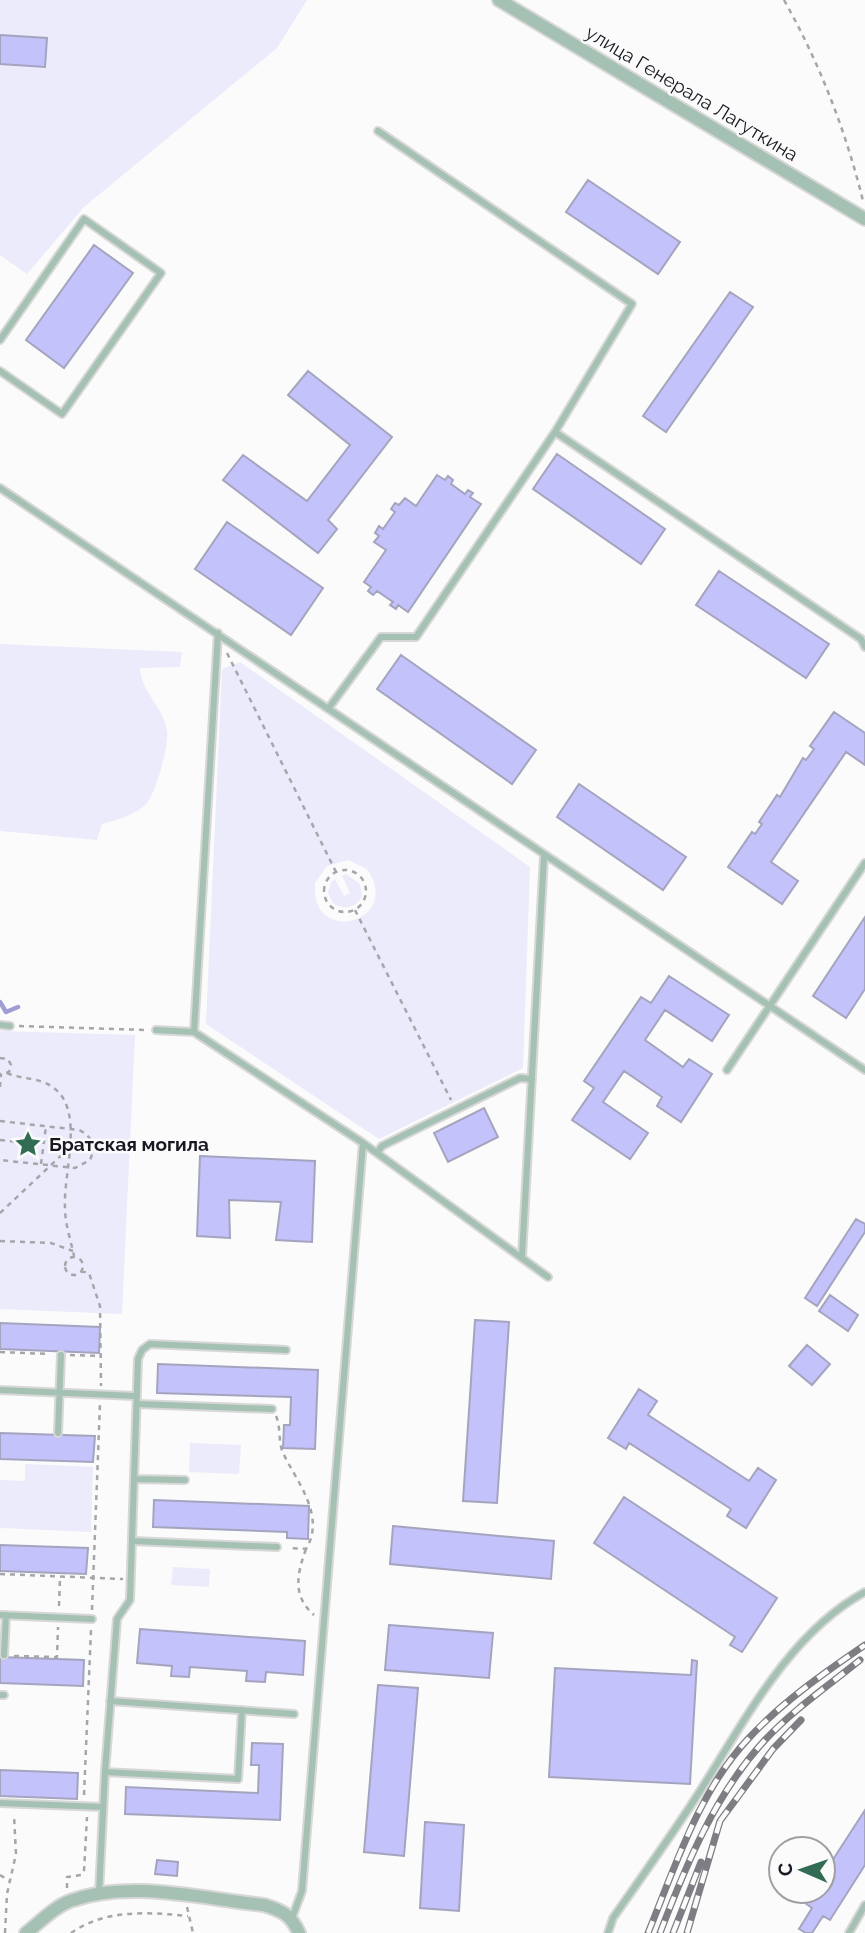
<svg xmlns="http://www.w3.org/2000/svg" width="865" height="1933" font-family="Raleway,sans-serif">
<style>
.green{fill:#ebebfc;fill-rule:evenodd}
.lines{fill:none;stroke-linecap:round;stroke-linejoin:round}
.stream{stroke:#9f9dd4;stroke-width:4.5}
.building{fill:#c3c2fb;stroke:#a5a4bf;stroke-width:2}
.lane-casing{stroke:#d7d7d8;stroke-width:10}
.street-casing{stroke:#d7d7d8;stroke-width:16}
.path{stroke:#a6a6aa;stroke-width:2.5;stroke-dasharray:5 5;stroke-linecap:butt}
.lane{stroke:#a5c1b3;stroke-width:6}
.street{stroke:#a5c1b3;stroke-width:12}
.rail-casing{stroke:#7d7d83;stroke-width:7}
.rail{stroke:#fbfbfb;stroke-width:4.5;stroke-dasharray:13;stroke-linecap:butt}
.labels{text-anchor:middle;stroke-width:5;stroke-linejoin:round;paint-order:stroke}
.street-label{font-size:19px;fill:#181822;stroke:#fbfbfb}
.poi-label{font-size:19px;font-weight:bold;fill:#181822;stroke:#fbfbfb;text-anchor:start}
</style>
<rect width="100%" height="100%" fill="#fbfbfb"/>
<path class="green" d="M0,0H307L277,48L84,207L27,274L0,255Z
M0,644L182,652L180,667L140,668C141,693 164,707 167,731C169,746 156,793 146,804C135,815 117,820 102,824L97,840L0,831Z
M240,662L530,867L523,1068L379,1139L206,1024L222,669ZM348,860L367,869C404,922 310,948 315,883L327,866Z
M346,874L360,884L362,896C356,908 344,911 333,903L328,893L331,882L335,879L344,896L350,893L342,876Z
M0,1031L135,1035L122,1314L0,1309Z
M190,1443L241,1445L239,1474L189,1472Z
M25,1464L93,1467L91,1532L0,1528V1480L25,1481Z
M173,1567L210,1569L209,1587L171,1585Z"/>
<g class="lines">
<path class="stream" d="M0,1002L6,1012L18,1007"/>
</g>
<path class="building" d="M0,35L47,38L45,67L0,64Z
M588,180L680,242L658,274L566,212Z
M94,245L133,273L64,368L26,340Z
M730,292L753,307L666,432L643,416Z
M308,371L392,437L328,520L337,529L318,553L223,480L243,455L307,501L350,445L288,395Z
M557,454L665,529L641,564L533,489Z
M437,475L445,480L448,476L453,480L451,484L465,494L468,490L473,493L470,497L481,504L408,612L398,605L396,609L390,605L393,602L377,591L373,595L368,591L371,587L364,582L386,550L374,542L379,536L375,533L379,526L383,529L395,512L391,509L395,503L399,505L405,498L416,506Z
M227,522L323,588L291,635L195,569Z
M719,571L829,644L806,678L696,605Z
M401,655L536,750L512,784L377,689Z
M834,712L865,733V765L846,752L771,862L798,881L782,904L728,867L752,832L755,834L762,824L759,822L777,795L780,797L803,758L806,760L814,749L810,746Z
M579,784L686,857L663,890L557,817Z
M865,917V989L846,1018L813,996Z
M669,976L729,1015L712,1041L665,1010L645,1040L683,1067L689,1059L712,1074L681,1122L657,1106L662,1097L624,1071L603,1102L648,1133L630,1159L572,1120L594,1088L584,1081L641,997L651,1003Z
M484,1108L498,1137L448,1162L434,1133Z
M200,1156L315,1161L312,1242L276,1240L281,1202L229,1200L230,1238L197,1236Z
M856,1219L865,1224V1232L817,1306L805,1298Z
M830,1295L858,1315L848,1331L819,1311Z
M475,1320L509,1322L497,1503L463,1501Z
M0,1323L100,1327L99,1353L0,1349Z
M807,1345L830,1364L812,1385L789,1366Z
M158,1364L318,1370L315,1449L283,1448L284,1425H290L291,1397L157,1393Z
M639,1389L657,1401L648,1415L749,1481L758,1468L776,1480L746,1528L727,1516L731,1509L629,1443L626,1449L608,1438Z
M0,1433L95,1436L93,1462L0,1459Z
M624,1497L777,1598L742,1652L730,1645L735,1637L594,1543Z
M154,1500L309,1506L308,1539L287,1538V1532L153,1527Z
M393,1526L554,1541L551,1579L390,1564Z
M0,1545L88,1548L86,1574L0,1571Z
M389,1625L493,1633L489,1678L385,1670Z
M140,1629L305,1641L303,1675L266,1672L265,1682L246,1681L247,1671L190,1667L189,1677L171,1676L172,1666L137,1663Z
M0,1657L84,1660L83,1686L0,1683Z
M692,1660L697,1661L690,1784L549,1777L555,1668L691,1675Z
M378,1685L418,1688L404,1856L364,1852Z
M252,1743L283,1744L280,1820L125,1814L126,1787L258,1793L259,1765H251Z
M0,1770L78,1773L77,1799L0,1796Z
M865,1810V1865L830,1920L823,1916L812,1933H806L799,1929L812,1908L805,1903L812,1891H823V1875Z
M425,1822L464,1825L459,1911L420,1908Z
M157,1860L178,1862L177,1876L155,1874Z"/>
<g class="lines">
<defs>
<path id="lane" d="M0,340L84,219L161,273L62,414L0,371
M555,432L861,639L865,647
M0,488L865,1070
M218,633L194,1032L363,1143L548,1277
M328,709L381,637H416L555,432L632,304L378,131
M0,1025L10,1026
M156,1030L194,1032
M727,1070L865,863
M377,1153L382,1146L520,1078L532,1079
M522,1257L544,856
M0,1390L135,1396
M137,1404L272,1409
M58,1433L61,1355
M134,1479L185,1480
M132,1541L277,1547
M0,1615L92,1619
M4,1655L6,1615
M0,1695H4
M110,1701L294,1714
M105,1772L238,1779L242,1710
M0,1803L103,1807
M99,1893L105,1772L117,1619L130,1600L138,1359L142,1350L150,1344L286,1350
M292,1918L302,1891L363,1143
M608,1933L613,1918C641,1878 669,1839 695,1799C741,1728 787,1634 865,1592
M849,1933L865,1905"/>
<path id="street" d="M499,0L865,219
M26,1933C39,1923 54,1907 70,1901C129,1879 203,1899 264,1905C283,1911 291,1915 299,1933"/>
</defs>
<use href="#lane" class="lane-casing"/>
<use href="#street" class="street-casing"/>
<path class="path" d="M784,0C819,62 846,131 863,201
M227,653L336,872
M324 891a21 21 0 1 1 42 0a21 21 0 1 1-42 0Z
M355,910L451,1100
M19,1026L146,1030
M0,1058L8,1059L11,1065L9,1072L0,1074
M7,1073C23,1080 40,1077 54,1088C85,1112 63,1173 65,1208C65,1224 71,1241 74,1256
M0,1087L1,1074
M0,1121L79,1130C92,1136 96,1147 90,1160L75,1168L0,1160
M0,1140L18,1142
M41,1164L46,1126
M0,1213L67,1150
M0,1241L51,1243L73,1251
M65 1266a9 9 0 1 1 18 0a9 9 0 1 1-18 0Z
M81,1271L89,1273L100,1306L101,1386
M0,1352L50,1354
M70,1355L102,1356
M276,1416C281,1427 278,1442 283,1453C297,1482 326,1516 306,1549L288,1548
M306,1549C297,1574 292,1596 314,1615
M0,1574L123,1579
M59,1606L60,1577
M92,1610L100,1403
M14,1656L57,1657L58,1627
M84,1795L91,1630
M0,1875L10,1881
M67,1888V1877L81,1875L84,1871L87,1817
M187,1907L193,1933
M5,1933L7,1894L16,1854L14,1815
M71,1933C105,1909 148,1912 188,1916"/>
<use href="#lane" class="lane"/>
<use href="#street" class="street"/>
<defs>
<path id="rail" d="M720,1821L773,1749L801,1720
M648,1933C675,1867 699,1791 748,1739C782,1702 824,1673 865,1645
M660,1933C686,1865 715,1794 765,1740C793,1710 828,1686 860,1660
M673,1933L701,1862
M687,1933L720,1821"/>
</defs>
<use href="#rail" class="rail-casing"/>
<use href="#rail" class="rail"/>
</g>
<defs>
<symbol id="sight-bare" viewBox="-9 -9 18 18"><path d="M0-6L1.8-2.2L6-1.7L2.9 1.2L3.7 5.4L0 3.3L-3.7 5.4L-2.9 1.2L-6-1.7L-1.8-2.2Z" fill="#336c55" stroke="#fbfbfb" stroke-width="2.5" paint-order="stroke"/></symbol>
</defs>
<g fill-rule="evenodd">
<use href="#sight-bare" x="9" y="1125" width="38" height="38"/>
</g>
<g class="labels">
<g class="street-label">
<text transform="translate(692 93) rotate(31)" y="7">улица Генерала Лагуткина</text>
</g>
<g class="poi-label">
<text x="49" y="1151">Братская могила</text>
</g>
</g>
<g transform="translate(802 1870) rotate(272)"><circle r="33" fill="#fbfbfb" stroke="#a0a0a4" stroke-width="2"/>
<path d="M0-5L12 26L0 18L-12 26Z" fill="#336c55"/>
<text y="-10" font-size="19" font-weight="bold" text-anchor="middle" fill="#181822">С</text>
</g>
</svg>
